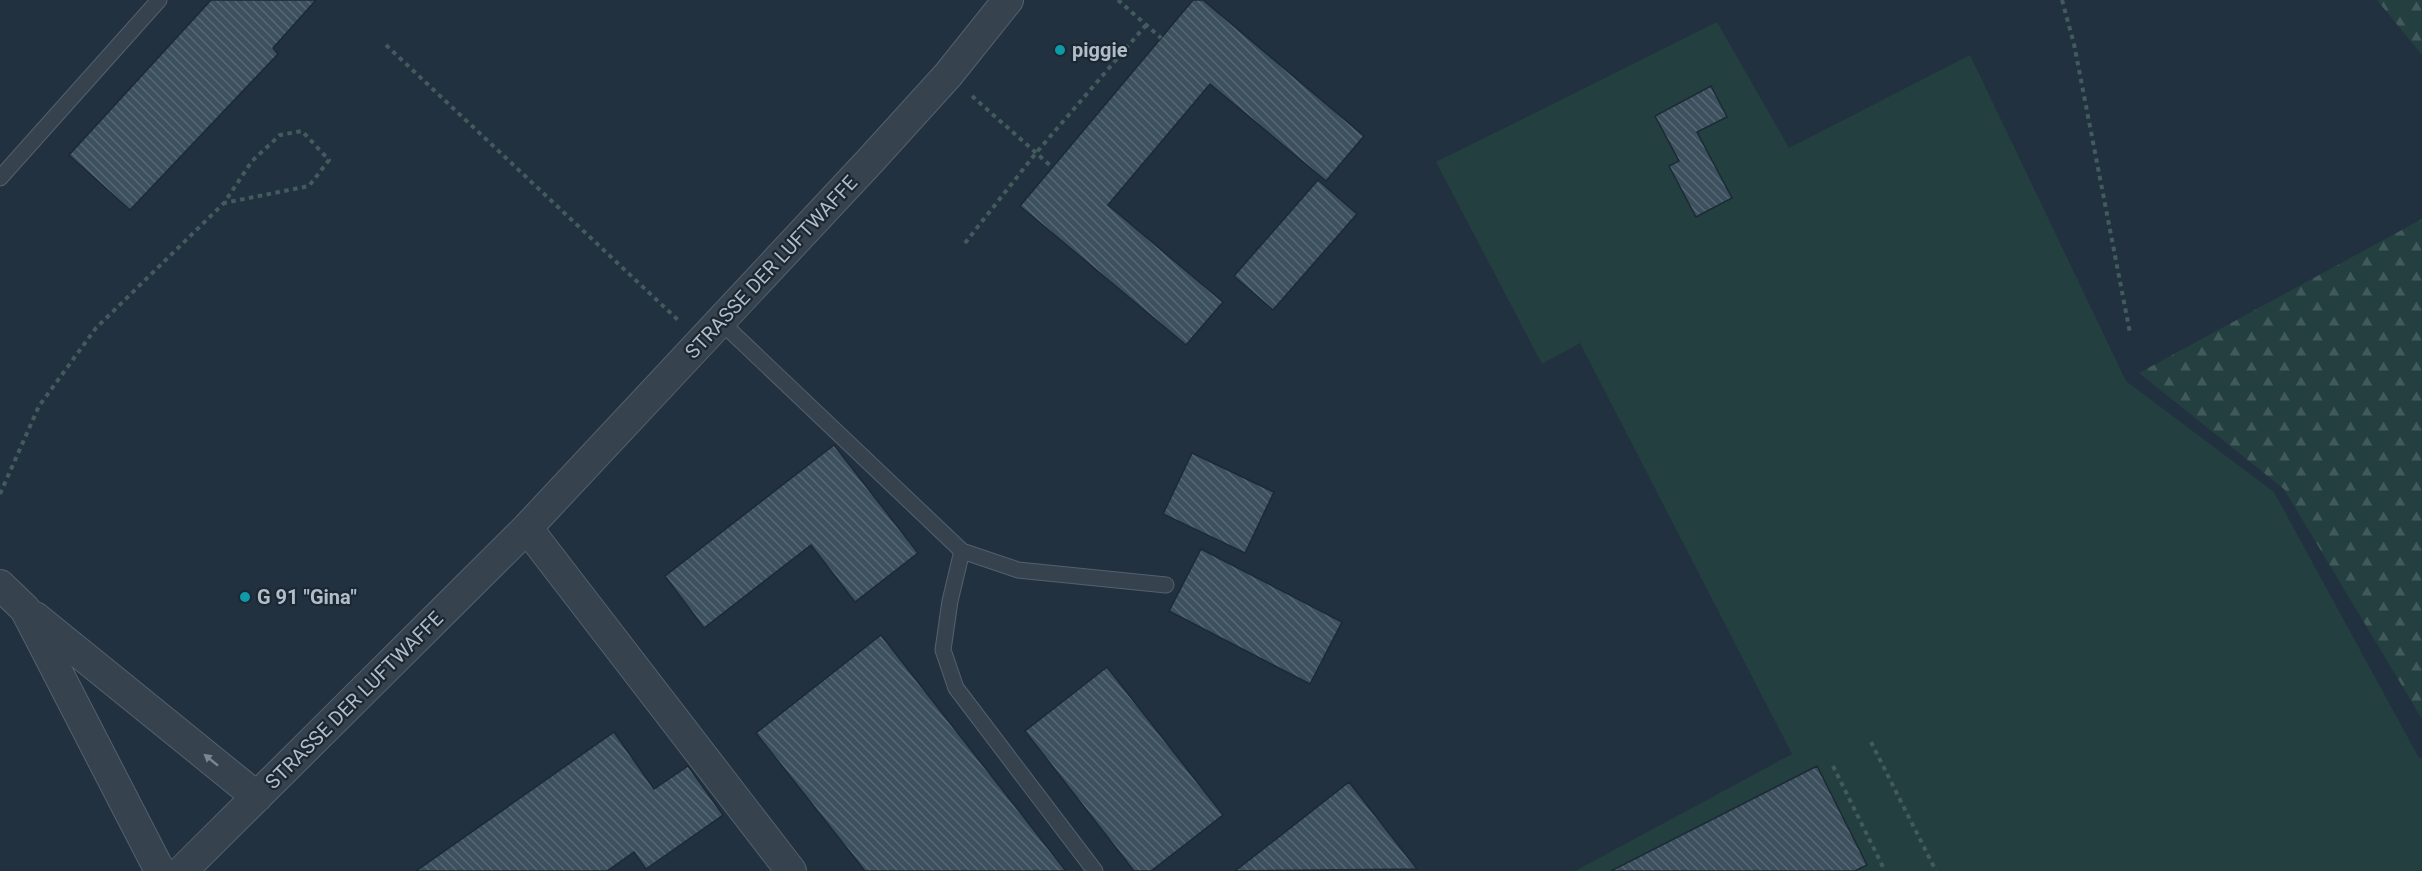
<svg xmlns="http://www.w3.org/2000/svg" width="2422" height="871" font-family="Roboto,sans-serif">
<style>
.forest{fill:url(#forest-firs)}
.pitch{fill:#243f40}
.building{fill:url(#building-back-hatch);stroke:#1d2a36;stroke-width:1.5}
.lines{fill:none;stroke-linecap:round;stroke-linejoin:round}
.service-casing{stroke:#54606d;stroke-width:17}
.minor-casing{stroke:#54606d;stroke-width:32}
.path{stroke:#425c5d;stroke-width:4;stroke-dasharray:4.5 4.5;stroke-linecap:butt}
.service{stroke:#36434f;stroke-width:15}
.minor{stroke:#36434f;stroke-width:30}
.oneway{fill:#7a8693}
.culture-dot{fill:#0f9aa8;stroke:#1b2834;stroke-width:2}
.labels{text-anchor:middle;stroke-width:4.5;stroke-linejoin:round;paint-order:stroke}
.poi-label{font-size:20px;font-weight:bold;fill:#b2bdca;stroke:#1b2834;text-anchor:start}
.street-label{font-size:20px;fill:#b2bdca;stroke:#1b2834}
</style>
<defs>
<pattern id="forest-firs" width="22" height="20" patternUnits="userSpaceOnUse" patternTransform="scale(1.5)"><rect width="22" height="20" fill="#243f40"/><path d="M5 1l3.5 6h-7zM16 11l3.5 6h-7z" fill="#41595a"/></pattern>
<pattern id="building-back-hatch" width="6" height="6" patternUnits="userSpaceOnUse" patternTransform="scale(1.5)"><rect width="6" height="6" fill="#3d505e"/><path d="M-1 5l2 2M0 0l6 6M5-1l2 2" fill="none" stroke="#576774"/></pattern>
</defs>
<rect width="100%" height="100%" fill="#22313f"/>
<path class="forest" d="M2377,0H2422V55Z
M2422,219V719L2284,489L2139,373Z"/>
<path class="pitch" d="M1717,22L1789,148L1970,55L2126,381L2274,492L2419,758L2422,757V871H1575L1792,754L1580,343L1542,364L1436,162Z"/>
<path class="building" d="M211,0H316L273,48L278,54L130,210L69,155Z
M1193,0H1203L1364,136L1326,181L1210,84L1108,205L1223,302L1186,345L1020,206Z
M1711,86L1727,117L1697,132L1732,198L1696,217L1669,166L1679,161L1655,116Z
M1318,180L1357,214L1273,310L1234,276Z
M834,445L918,553L855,602L811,545L704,628L665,576Z
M1192,453L1274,492L1245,553L1163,514Z
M1201,549L1342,622L1310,684L1169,611Z
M881,635L1066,871H865L756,733Z
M1107,667L1223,815L1151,871H1134L1025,731Z
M614,732L654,789L688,766L723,815L646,869L634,852L607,871H416Z
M1817,766L1867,865L1855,871H1611Z
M1349,782L1417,869L1235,871Z"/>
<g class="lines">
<defs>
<path id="service" d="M0,178L159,0
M720,321L962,551L1018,570L1166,585
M962,551L950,601L943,650L956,688L1095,871"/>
<path id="minor" d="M527,528L791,871
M0,585L25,609L160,871
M35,617L257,797
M182,871L527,528L870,161L948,75L1008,0"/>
</defs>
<use href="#service" class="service-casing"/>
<use href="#minor" class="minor-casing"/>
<path class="path" d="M1118,0L1161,38
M2062,0L2074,44L2130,333
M386,45L678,320
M972,96L1052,167
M965,243L1036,153L1146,25
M0,494L39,406L96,328L224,203L252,161L280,135L302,131L329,160L309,186L224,203
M1871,742L1936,871
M1833,766L1885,871"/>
<use href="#service" class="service"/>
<use href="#minor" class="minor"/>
</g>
<defs><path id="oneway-solid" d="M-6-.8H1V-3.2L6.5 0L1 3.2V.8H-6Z" transform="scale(1.5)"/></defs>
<use class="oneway" href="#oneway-solid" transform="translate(211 760) rotate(-141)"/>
<g class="culture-dot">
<circle cx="1060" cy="50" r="6"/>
<circle cx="245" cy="597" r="6"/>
</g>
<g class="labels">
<g class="poi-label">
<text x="1072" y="57">piggie</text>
<text x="257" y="604">G 91 "Gina"</text>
</g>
<g class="street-label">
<text transform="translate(771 267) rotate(-47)" y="7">STRASSE DER LUFTWAFFE</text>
<text transform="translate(354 700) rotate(-45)" y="7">STRASSE DER LUFTWAFFE</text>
</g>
</g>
</svg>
